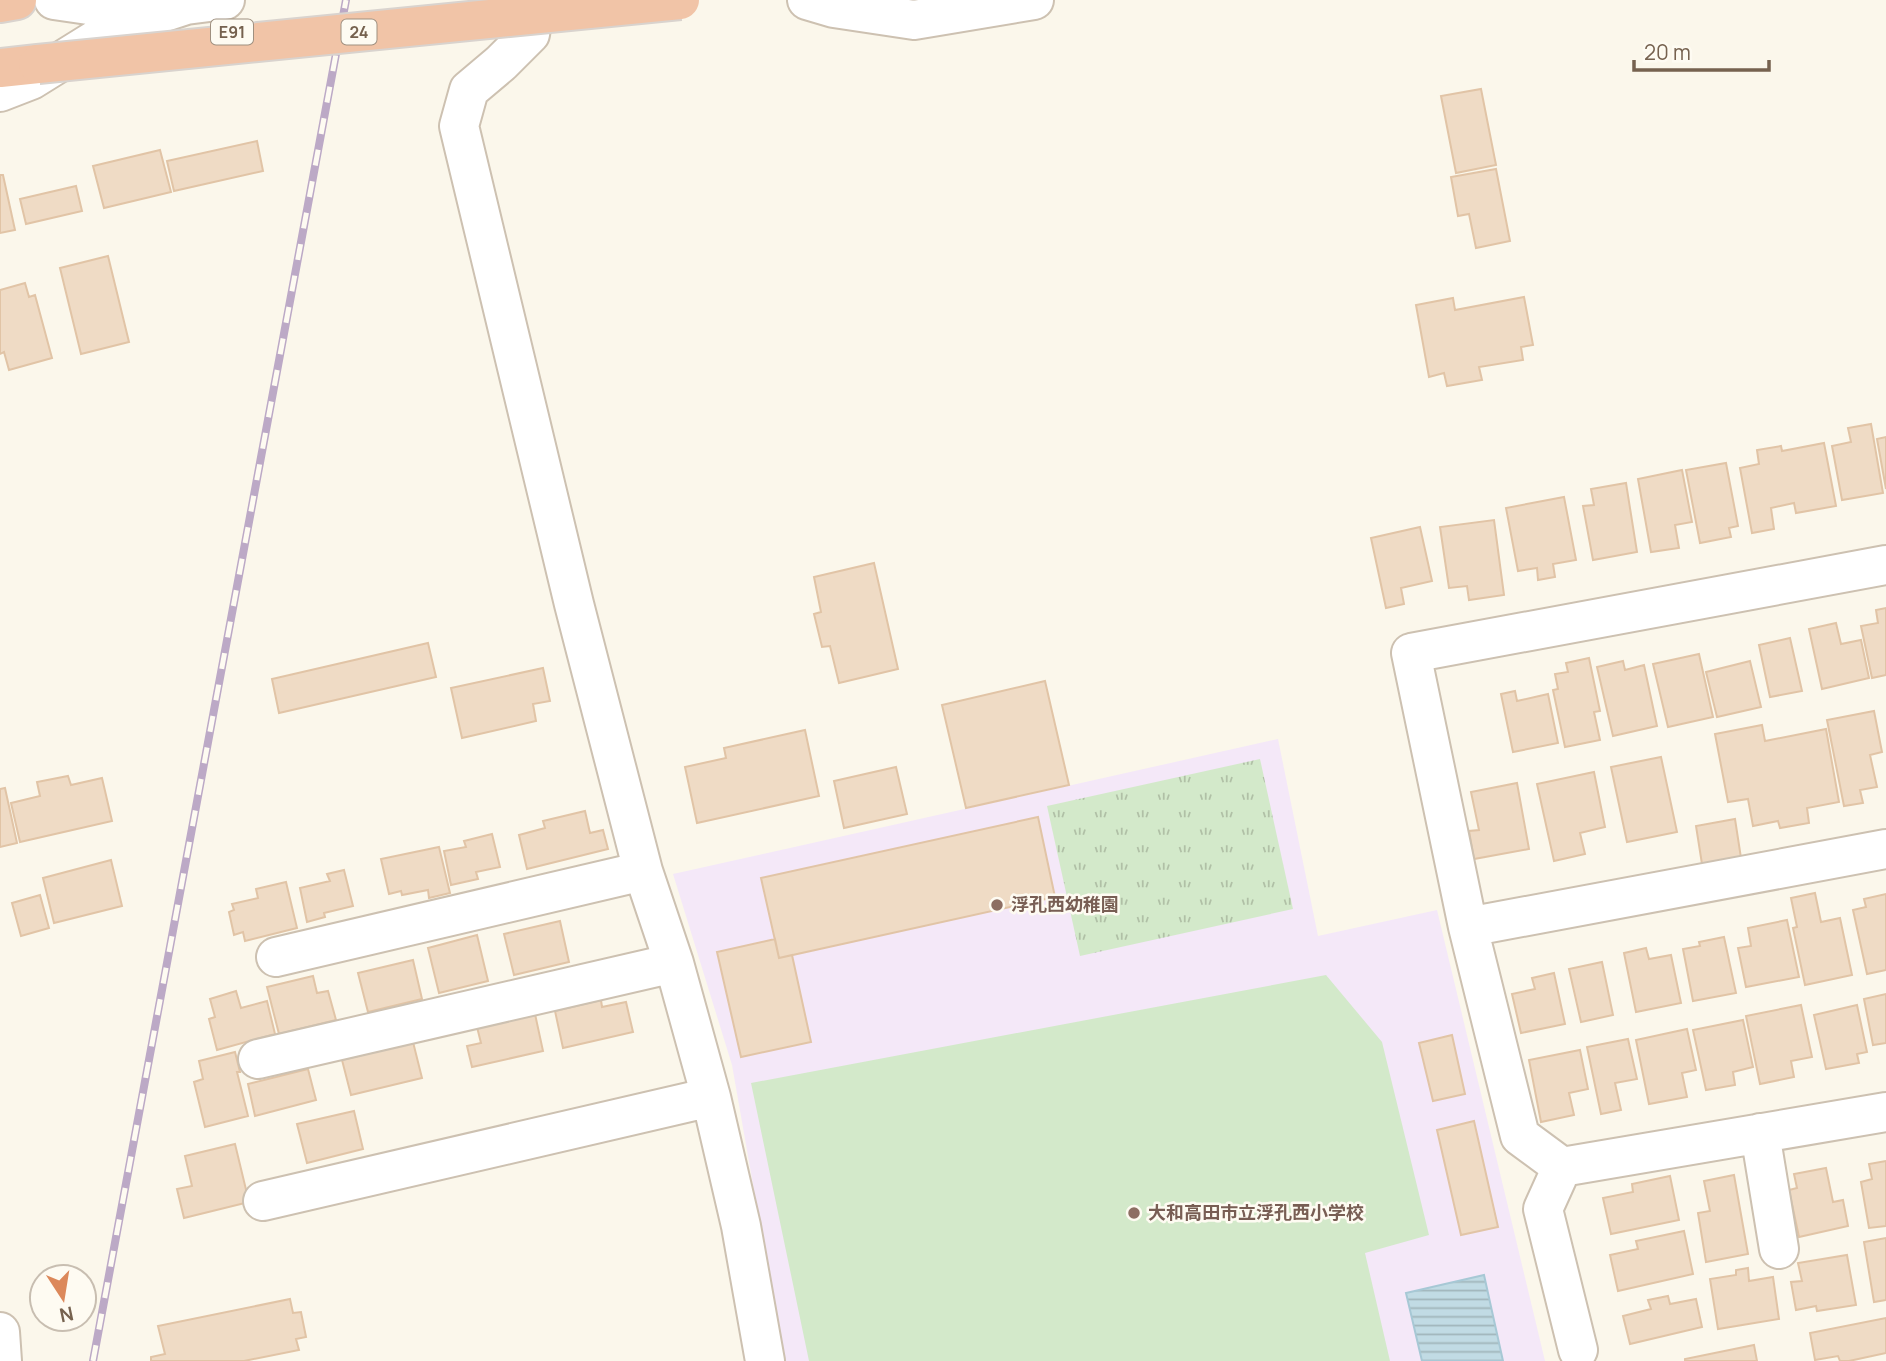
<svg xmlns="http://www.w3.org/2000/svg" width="1886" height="1361" font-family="Manrope,'Noto Sans JP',sans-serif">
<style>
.education{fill:#f4e8f8}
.grass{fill:url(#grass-tufts)}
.garden{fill:#d3e9ca}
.water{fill:url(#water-rules);stroke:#a7c8d5;stroke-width:2}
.building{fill:#efdbc5;stroke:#e1c4a6;stroke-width:2}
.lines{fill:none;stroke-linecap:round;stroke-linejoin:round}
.minor-casing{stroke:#cdc1b1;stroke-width:42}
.highway-casing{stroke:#d9d3ce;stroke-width:42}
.minor{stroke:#fff;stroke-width:38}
.highway{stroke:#f1c4a7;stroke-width:38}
.rail-casing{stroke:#bca9c6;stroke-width:8}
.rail{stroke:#fefbf2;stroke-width:5;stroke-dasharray:16;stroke-linecap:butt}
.highway-bridge-casing{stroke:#d9d3ce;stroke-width:42;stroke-linecap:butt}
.highway-bridge{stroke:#f1c4a7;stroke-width:38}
.education-dot{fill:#8d6e63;stroke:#fefbf2;stroke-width:2.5}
.labels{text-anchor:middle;stroke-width:5;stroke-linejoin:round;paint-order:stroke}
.shield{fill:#fefbf2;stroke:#9f9080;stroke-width:2}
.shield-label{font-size:16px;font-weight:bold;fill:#76624f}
.education-label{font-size:18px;font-weight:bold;fill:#785e54;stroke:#fefbf2;text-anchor:start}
</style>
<defs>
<pattern id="grass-tufts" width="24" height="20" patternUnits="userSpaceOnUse" patternTransform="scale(1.75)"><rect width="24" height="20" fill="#d3e9ca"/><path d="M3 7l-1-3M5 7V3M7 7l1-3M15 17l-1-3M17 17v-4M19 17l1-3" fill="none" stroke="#b0c0a6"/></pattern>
<pattern id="water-rules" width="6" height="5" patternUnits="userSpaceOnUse" patternTransform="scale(1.75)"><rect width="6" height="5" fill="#c1dbe4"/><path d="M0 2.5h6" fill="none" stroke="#a1b5bb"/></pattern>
</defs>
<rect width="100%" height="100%" fill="#fbf7eb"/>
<path class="education" d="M1278,739L1318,936L1437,910L1545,1361H784L732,1065L673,874Z"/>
<path class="grass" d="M1260,759L1293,909L1080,956L1047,806Z"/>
<path class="garden" d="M1326,975L1382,1042L1429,1235L1365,1253L1390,1361H809L751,1083Z"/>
<path class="water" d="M1484,1275L1503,1361H1422L1406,1293Z"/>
<path class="building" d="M1481,89L1496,165L1456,173L1441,96Z
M257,141L263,171L174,191L167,161Z
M160,150L171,192L104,208L93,166Z
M1496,169L1510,241L1476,248L1469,214L1458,216L1451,177Z
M0,175H3L15,230L0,233Z
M76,186L82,211L26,224L20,199Z
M108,256L129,342L81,354L60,268Z
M25,283L29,297L35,295L52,358L9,370L4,352L0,354V290Z
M1524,297L1533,345L1521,347L1523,360L1479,367L1482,380L1447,386L1444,373L1429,377L1416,305L1453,298L1455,310Z
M1871,424L1883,493L1842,500L1832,446L1851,442L1848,428Z
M1886,437V489L1877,439Z
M1824,443L1836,506L1796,513L1794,503L1771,508L1774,529L1752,533L1740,468L1759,464L1757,450L1781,446L1782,451Z
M1726,463L1738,526L1729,528L1731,537L1700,543L1686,470Z
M1682,470L1692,522L1675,525L1679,548L1651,552L1638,479Z
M1626,483L1637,552L1593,560L1583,506L1594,505L1591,489Z
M1564,497L1576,560L1553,564L1555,577L1538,580L1537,568L1518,571L1506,508Z
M1494,520L1504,595L1469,600L1467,586L1449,588L1440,527Z
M1420,527L1432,581L1401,588L1404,604L1386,608L1371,538Z
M874,563L898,669L839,683L830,646L822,647L814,614L821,612L814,577Z
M1886,608V675L1872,678L1861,626L1878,623L1876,610Z
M1836,623L1841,644L1861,640L1869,678L1822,689L1809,629Z
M1790,638L1802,691L1770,697L1759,645Z
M428,643L436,677L279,713L272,679Z
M1699,654L1713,717L1668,727L1653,664Z
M1589,658L1600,711L1594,712L1600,740L1565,747L1553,690L1558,689L1555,674L1568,672L1566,663Z
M1623,661L1625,670L1644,665L1657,726L1613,736L1597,667Z
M1750,661L1761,707L1717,717L1706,672Z
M543,668L550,701L533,704L536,721L462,738L451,688Z
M1045,681L1069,785L966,808L942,705Z
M1515,691L1517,701L1548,694L1558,743L1513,752L1501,694Z
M1874,711L1882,752L1870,755L1877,787L1860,790L1863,803L1844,806L1827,720Z
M1762,725L1765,741L1826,729L1839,802L1807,808L1809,823L1780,828L1778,821L1753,826L1748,799L1728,802L1715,734Z
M805,730L819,796L697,823L685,767L726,758L724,748Z
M1661,757L1677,832L1627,842L1611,767Z
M896,767L907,814L844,828L834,781Z
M1594,772L1605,827L1580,833L1585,854L1554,861L1537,784Z
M68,776L71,785L102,778L112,821L20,842L11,803L40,796L37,782Z
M1517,783L1529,849L1474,859L1469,831L1479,830L1471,792Z
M5,788L17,843L0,847V789Z
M585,811L590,833L603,830L608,849L527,869L519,835L545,828L543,821Z
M1038,817L1055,897L779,958L761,878Z
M1735,819L1741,858L1702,864L1696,826Z
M492,834L500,867L476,872L478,879L451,885L444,851L466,847L464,841Z
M439,847L450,893L429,898L428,890L402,895L401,891L389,894L381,859Z
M111,860L122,906L54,923L43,878Z
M344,870L353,906L324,913L325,917L307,922L300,888L330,881L327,874Z
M286,882L297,928L245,941L243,932L234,935L229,912L234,910L232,904L258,898L256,889Z
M1815,893L1821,922L1840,918L1852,975L1805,985L1793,928L1797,927L1791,898Z
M1886,894V970L1867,974L1853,910L1866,907L1864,899Z
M40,895L49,928L21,936L12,903Z
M1787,920L1799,977L1746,987L1738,948L1751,946L1748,928Z
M560,921L569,962L514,975L504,934Z
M477,935L488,981L439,993L428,948Z
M1724,937L1736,993L1693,1001L1683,949L1700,946L1699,942Z
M775,939L779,958L792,955L811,1042L741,1057L717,952Z
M1646,948L1649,959L1671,955L1681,1003L1636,1012L1624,953Z
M413,960L422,999L368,1012L358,973Z
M1602,962L1613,1015L1581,1022L1569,969Z
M1554,973L1565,1024L1521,1033L1512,994L1535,989L1532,978Z
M313,976L317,993L328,991L336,1020L279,1034L267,987Z
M236,991L241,1008L267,1001L275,1034L217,1050L209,1019L215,1017L210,999Z
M1886,994V1043L1873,1045L1864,999Z
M601,1000L602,1007L626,1002L633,1032L563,1048L555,1011Z
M1801,1005L1812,1057L1791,1061L1794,1077L1760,1084L1746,1016Z
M1857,1005L1867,1052L1857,1054L1859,1063L1826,1069L1814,1015Z
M535,1014L543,1051L472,1067L467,1046L481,1043L477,1027Z
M1743,1020L1753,1067L1733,1072L1735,1085L1706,1090L1693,1030Z
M1687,1029L1696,1070L1682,1073L1687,1097L1649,1104L1636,1040Z
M1452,1035L1465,1094L1433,1101L1419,1043Z
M1628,1039L1637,1079L1615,1083L1621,1110L1601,1114L1587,1047Z
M413,1042L422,1078L351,1095L342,1060Z
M1580,1050L1588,1089L1569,1093L1574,1115L1541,1122L1529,1060Z
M235,1052L240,1072H237L248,1116L205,1127L194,1082L203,1079L199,1061Z
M308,1069L316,1100L255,1116L248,1084Z
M354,1111L363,1149L307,1163L297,1124Z
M1474,1121L1498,1227L1461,1235L1437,1130Z
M235,1144L249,1202L184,1218L177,1189L192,1186L185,1156Z
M1886,1161V1226L1869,1228L1861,1182L1872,1179L1869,1164Z
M1826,1168L1833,1202L1843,1200L1848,1226L1799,1237L1789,1190L1797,1188L1794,1174Z
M1734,1175L1748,1254L1706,1262L1698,1213L1710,1211L1704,1181Z
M1670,1176L1679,1220L1611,1234L1603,1198L1633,1192L1632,1184Z
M1684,1231L1693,1274L1618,1291L1610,1255L1638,1249L1636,1241Z
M1886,1238V1300L1874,1302L1864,1242Z
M1847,1255L1856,1305L1817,1311L1816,1306L1796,1310L1791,1282L1802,1281L1798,1263Z
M1748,1268L1749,1281L1773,1277L1779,1319L1718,1329L1710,1279L1736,1275V1270Z
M1668,1296L1670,1304L1696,1299L1702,1327L1630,1344L1623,1316L1651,1309L1648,1300Z
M290,1299L293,1313L301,1312L306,1337L296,1339L299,1350L244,1361H151V1357L165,1354L158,1326Z
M1886,1318V1353L1849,1361H1840L1838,1356L1815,1360L1810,1333Z
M1754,1345L1757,1361H1685V1359Z"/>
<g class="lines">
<defs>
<path id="minor" d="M54,0L109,8L186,5L225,0
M536,0L530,34L501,63L469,90L459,126L574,604L643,871L674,963L711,1097L741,1226L765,1361
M807,0L834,8L914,20L1034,0
M0,92L31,80L113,29L186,5
M1886,849L1468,927L1520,1136L1562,1167L1886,1112
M1468,927L1411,653L1886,565
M276,957L643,871
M258,1059L674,963
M1760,1133L1779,1249
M1562,1167L1543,1209L1578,1350
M263,1201L711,1097
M0,1332L2,1361"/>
<path id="highway" d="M0,3L17,0
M0,68L38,64"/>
</defs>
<use href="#minor" class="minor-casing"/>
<use href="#highway" class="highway-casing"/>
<use href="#minor" class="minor"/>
<use href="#highway" class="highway"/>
<defs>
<path id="rail" d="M93,1361L346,0"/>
</defs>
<use href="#rail" class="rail-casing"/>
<use href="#rail" class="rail"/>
<defs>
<path id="highway-bridge" d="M38,64L680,0"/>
</defs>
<use href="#highway-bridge" class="highway-bridge-casing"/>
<use href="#highway-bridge" class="highway-bridge"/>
</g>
<g class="education-dot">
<circle cx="997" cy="905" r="7"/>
<circle cx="1134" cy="1213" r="7"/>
</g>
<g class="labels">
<g class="shield">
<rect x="211" y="19.5" width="42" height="25" rx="5"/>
<rect x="341.5" y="19.5" width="35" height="25" rx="5"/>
</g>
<g class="shield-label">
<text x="232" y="38">E91</text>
<text x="359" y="38">24</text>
</g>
<g class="education-label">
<text x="1011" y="911">浮孔西幼稚園</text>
<text x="1148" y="1219">大和高田市立浮孔西小学校</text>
</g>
</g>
<g transform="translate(63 1298) rotate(168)"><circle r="33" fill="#fefbf2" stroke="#c8beb1" stroke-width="2"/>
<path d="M0-5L12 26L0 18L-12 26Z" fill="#dc885a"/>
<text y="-10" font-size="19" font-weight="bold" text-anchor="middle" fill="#76624f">N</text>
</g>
<path d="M1634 60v10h135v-10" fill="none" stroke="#76624f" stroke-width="3.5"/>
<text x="1644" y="60" font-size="21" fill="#76624f" stroke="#fefbf2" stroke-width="5" paint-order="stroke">20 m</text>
</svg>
